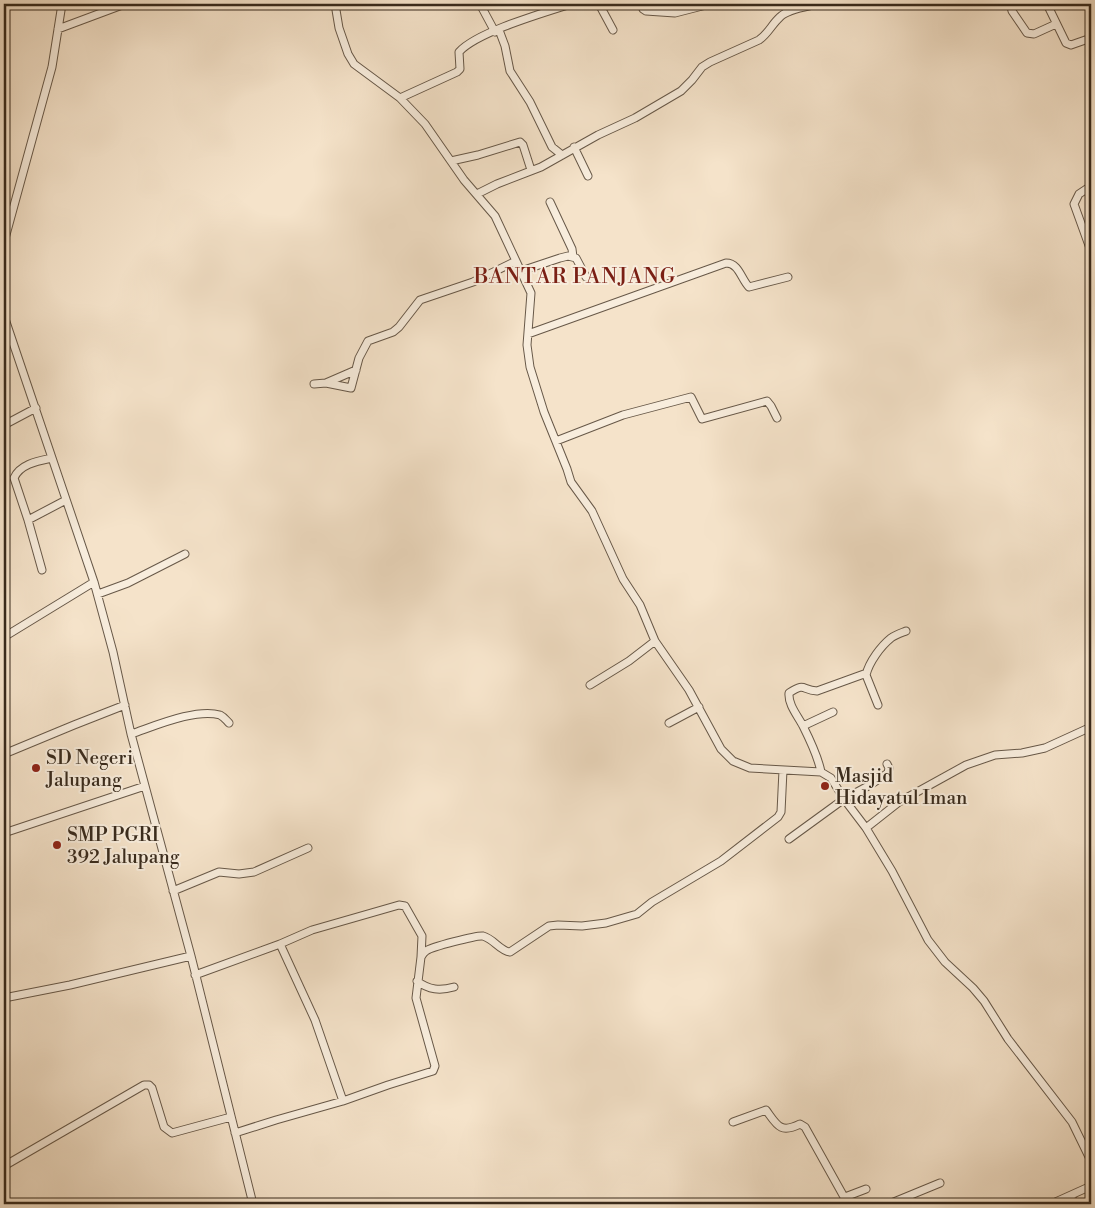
<svg xmlns="http://www.w3.org/2000/svg" width="1095" height="1208" font-family="'Libre Bodoni',serif">
<style>
.lines{fill:none;stroke-linecap:round;stroke-linejoin:round}
.minor-casing{stroke:#675848;stroke-width:9}
.minor{stroke:#f8eddd;stroke-width:7}
.poi-dot{fill:#8f2418;stroke:#f8eddd;stroke-width:2}
.labels{text-anchor:middle;stroke-width:4;stroke-linejoin:round;paint-order:stroke}
.poi-label{font-size:19px;fill:#382a1c;stroke:#f8eddd;text-anchor:start}
.quarter-label{font-size:21px;letter-spacing:1px;fill:#7a1f14;stroke:#f8eddd}
</style>
<rect width="100%" height="100%" fill="#f5e3ca"/>
<filter id="stains"><feTurbulence type="fractalNoise" baseFrequency=".004" numOctaves="4"/><feColorMatrix values="0 0 0 0 .2 0 0 0 0 .09 0 0 0 0 .02 0 0 0 .5 -.17"/></filter>
<radialGradient id="worn" r=".72"><stop offset=".6" stop-color="#630" stop-opacity="0"/><stop offset="1" stop-color="#630" stop-opacity=".3"/></radialGradient>
<g class="lines">
<defs>
<path id="minor" d="M335,4L339,28L348,54L354,64L400,98L425,124L464,180L495,216L531,293L527,345L530,367L544,412L567,469L571,482L592,511L623,579L640,605L655,641L689,690L721,749L733,761L750,768L821,772L831,778L844,799L866,828L892,871L928,940L945,962L973,988L984,1001L1008,1039L1072,1122L1091,1161
M480,4L495,32
M599,4L613,30
M641,4L643,9L646,11L675,13L710,4
M1012,4L1011,7L1012,11L1027,33L1034,34L1056,24
M1047,4L1066,43L1071,45L1091,38
M58,29L125,4
M499,30L505,46L510,71L530,102L552,147L562,155
M400,98L457,72L460,69L459,52C477,32 543,13 571,4
M574,147L588,176
M451,161L478,155L520,142L523,145L531,170
M1091,186L1079,194L1074,204L1091,251
M477,194L497,184L541,167L598,135L635,118L681,91L692,80L702,67L710,62L759,40C768,34 772,24 780,17C788,9 806,7 818,4
M550,202L572,249L573,257
M4,242L52,67L62,4
M521,271L560,258L568,256L576,258L586,277
M4,316L94,582L113,652L131,734L191,956L253,1204
M528,334L726,263C739,263 741,279 749,287L788,277
M326,383L356,370
M314,384L326,383L351,388L359,358L368,341L393,332L399,327L420,300L473,282L516,261
M4,425L36,408
M556,441L623,415L691,397L702,419L767,401L771,406L777,418
M52,458C38,461 20,464 14,478L28,520L66,500
M28,520L42,570
M98,594L128,583L185,554
M4,637L94,582
M866,675C869,662 881,646 891,638C895,635 901,633 906,631
M590,685L629,661L655,641
M669,723L699,707
M803,726L833,712
M131,734C155,726 196,708 220,715C224,717 226,720 229,723
M4,754L74,725L125,705
M821,772C818,756 810,740 803,726C798,716 788,705 789,693C806,682 801,690 817,691L864,674L866,675L878,705
M866,828L899,802L966,765L995,755L1022,753L1045,748L1091,727
M4,833L145,786
M789,839L844,799L870,785L888,773L889,768L887,764
M173,891L219,872L239,874L254,872L308,848
M280,944L315,1020L343,1101
M195,975L280,944L312,930L399,905L405,906L422,936L421,957
M417,981C429,990 440,991 454,987
M4,998L70,985L191,956
M733,1122L766,1110C777,1125 780,1134 800,1124L805,1127L848,1204
M235,1133L276,1120L343,1101L388,1085L433,1071L435,1066L416,998L421,957C423,954 423,953 426,951C431,947 477,935 483,936C494,939 500,951 510,952L549,926L558,925L582,926L606,923L637,914L652,902L721,861L778,817L781,812L783,770
M4,1166L144,1085H149L152,1088L164,1127L172,1133L231,1117
M845,1197L866,1189
M1074,1201L1076,1204
M889,1204L940,1183
M1051,1204L1091,1186"/>
</defs>
<use href="#minor" class="minor-casing"/>
<use href="#minor" class="minor"/>
</g>
<g class="poi-dot">
<circle cx="36" cy="768" r="5"/>
<circle cx="825" cy="786" r="5"/>
<circle cx="57" cy="845" r="5"/>
</g>
<g class="labels">
<g class="poi-label">
<text x="46" y="764">SD Negeri<tspan x="46" dy="22">Jalupang</tspan></text>
<text x="835" y="782">Masjid<tspan x="835" dy="22">Hidayatul Iman</tspan></text>
<text x="67" y="841">SMP PGRI<tspan x="67" dy="22">392 Jalupang</tspan></text>
</g>
<g class="quarter-label">
<text x="575" y="283">BANTAR PANJANG</text>
</g>
</g>
<rect width="1095" height="1208" fill="none" stroke="#f5e3ca" stroke-width="20"/>
<rect x="5" y="5" width="1085" height="1198" fill="none" stroke="#382a1c" stroke-width="2.5"/>
<rect x="10" y="10" width="1075" height="1188" fill="none" stroke="#382a1c"/>
<rect width="100%" height="100%" filter="url(#stains)"/>
<rect width="100%" height="100%" fill="url(#worn)"/>
</svg>
